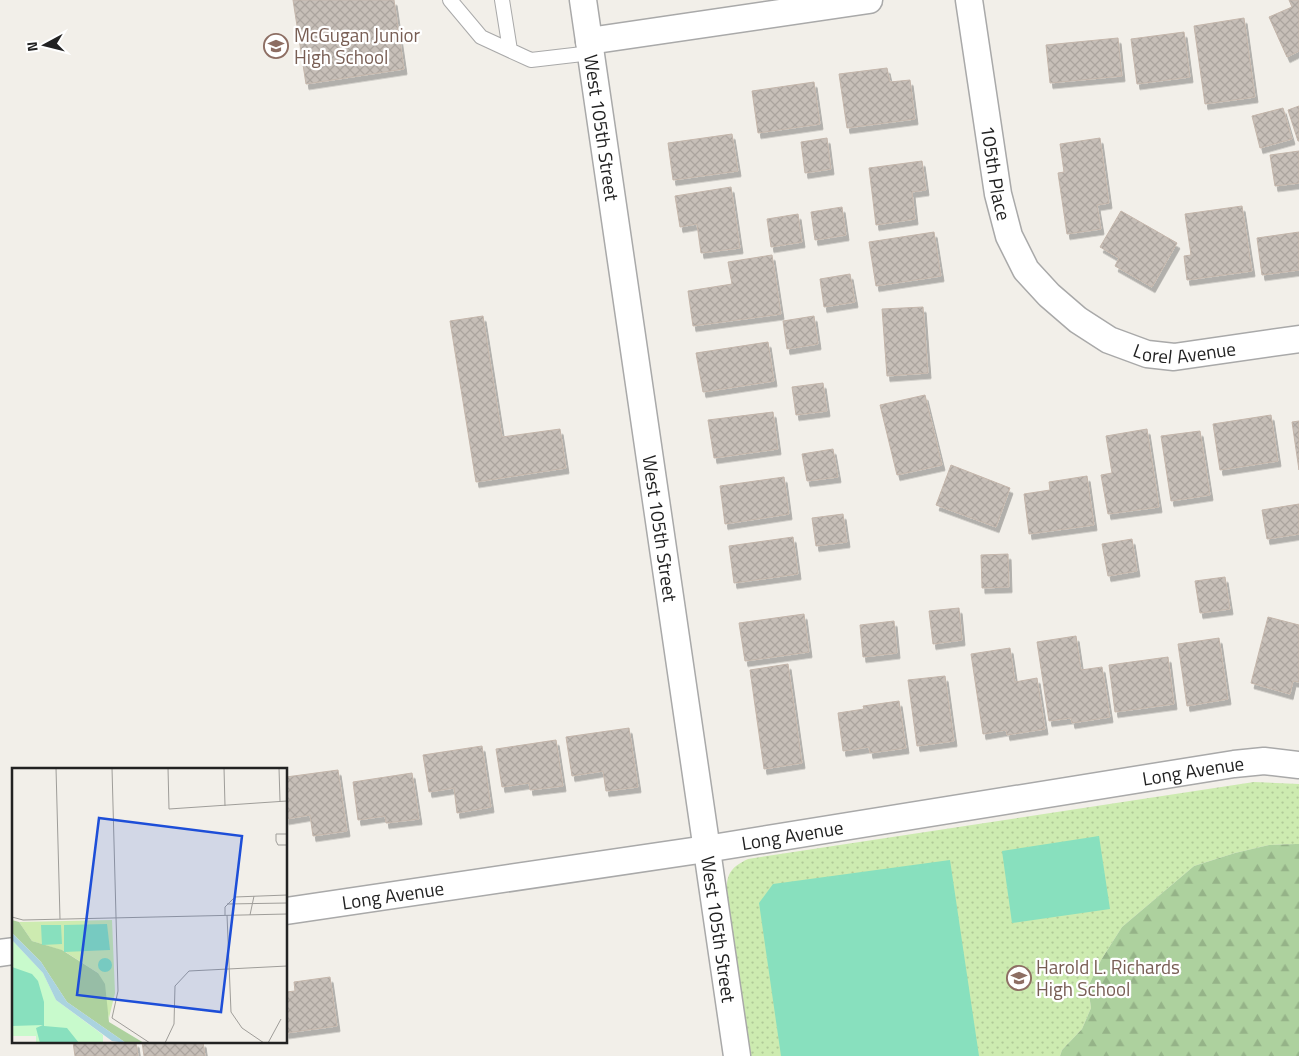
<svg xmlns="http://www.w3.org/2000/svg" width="1299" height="1056" viewBox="0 0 1299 1056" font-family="'Titillium Web',sans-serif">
  <defs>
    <pattern id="grass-dots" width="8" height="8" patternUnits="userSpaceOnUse" patternTransform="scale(1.25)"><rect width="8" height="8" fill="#cdebb0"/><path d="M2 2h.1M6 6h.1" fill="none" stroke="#b0c997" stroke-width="1.8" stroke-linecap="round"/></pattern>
    <pattern id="forest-firs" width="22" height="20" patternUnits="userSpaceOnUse" patternTransform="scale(1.25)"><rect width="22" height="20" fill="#add19e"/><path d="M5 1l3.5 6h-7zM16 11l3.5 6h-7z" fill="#95b388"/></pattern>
    <pattern id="building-cross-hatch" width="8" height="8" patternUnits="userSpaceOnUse" patternTransform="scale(1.25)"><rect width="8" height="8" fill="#c7bfb8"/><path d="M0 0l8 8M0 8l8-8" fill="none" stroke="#aba49e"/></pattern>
    <filter id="shadow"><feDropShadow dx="3" dy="5.5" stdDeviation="0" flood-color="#0004"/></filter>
  </defs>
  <rect width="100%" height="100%" fill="#f2efe9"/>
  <!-- grass -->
  <path fill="url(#grass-dots)" d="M1254,782L1299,784V844L1269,845L1235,853L1194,866L1122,927L1101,960L1088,987L1091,1008L1082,1029L1062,1050L1060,1056H751L727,900C726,877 727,869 748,859Z"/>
  <!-- forest -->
  <path fill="url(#forest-firs)" d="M1296,844H1299V1056H1060L1062,1050L1082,1029L1091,1008L1088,987L1101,960L1122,927L1194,866L1235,853L1269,845Z"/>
  <!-- pitch -->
  <path fill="#88e0be" d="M1099,836L1110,909L1012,923L1002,851Z
    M950,860L979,1056H781L759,903L773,884Z"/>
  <!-- building -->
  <path fill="url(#building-cross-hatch)" stroke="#c4b6ab" filter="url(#shadow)" d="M293,0H394L404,69L306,84Z
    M1289,0H1299V51L1287,57L1269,17L1292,7Z
    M1244,18L1255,97L1205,104L1194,26Z
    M1184,32L1190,77L1137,84L1131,39Z
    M1118,38L1122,76L1050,83L1046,45Z
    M887,68L890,82L910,80L915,119L847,128L839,74Z
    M814,82L820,124L758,133L752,91Z
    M1299,106V141H1298L1288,110Z
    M1283,108L1292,139L1260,148L1252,116Z
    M732,134L738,171L673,180L668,143Z
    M827,138L831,169L805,173L801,142Z
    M1100,138L1109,203L1097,205L1101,229L1067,234L1058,173L1064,172L1060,144Z
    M1299,151V183L1275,186L1270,155Z
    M922,161L926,190L912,192L915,219L876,225L869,168Z
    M731,187L740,248L701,253L697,224L680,227L675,196Z
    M1242,206L1252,271L1187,280L1184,256L1191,255L1185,214Z
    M842,207L846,235L815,240L811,212Z
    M1121,211L1177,243L1152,287L1115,266L1119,258L1100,247Z
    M798,214L802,242L771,247L767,219Z
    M934,232L941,276L876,286L869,242Z
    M1299,232V270L1262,275L1257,238Z
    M772,255L781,314L693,326L688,291L732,284L728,262Z
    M850,274L855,302L824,307L820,279Z
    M923,307L928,373L887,376L882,309Z
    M483,316L502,437L560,429L566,468L476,482L450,321Z
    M814,316L818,344L787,349L783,321Z
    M768,342L774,381L703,392L696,353Z
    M823,383L827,411L796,415L792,387Z
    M925,395L942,465L897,475L880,405Z
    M773,412L778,449L714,458L708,420Z
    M1271,415L1278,461L1220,470L1213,424Z
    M1299,421V470L1292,422Z
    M1147,429L1159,507L1108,514L1101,475L1112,473L1106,436Z
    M1200,431L1210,495L1171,501L1161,436Z
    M833,449L838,477L807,481L802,454Z
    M951,465L1010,488L996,527L936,505Z
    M1087,476L1094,525L1029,534L1024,494L1050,490L1049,482Z
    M784,477L789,514L725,524L720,486Z
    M1299,504V534L1267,539L1262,510Z
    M843,514L847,542L816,546L812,518Z
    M793,537L798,574L734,583L729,546Z
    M1132,539L1137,571L1108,576L1102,544Z
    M1008,554L1009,587L982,588L981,555Z
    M1225,577L1230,609L1200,613L1195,581Z
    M959,608L962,640L933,644L929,611Z
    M804,614L809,652L745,661L739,623Z
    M1268,617L1299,625V682L1293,681L1290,694L1251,683Z
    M894,621L897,653L863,657L860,625Z
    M1076,636L1081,670L1102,667L1110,717L1072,723L1071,718L1049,721L1037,642Z
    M1219,638L1228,699L1187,706L1178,644Z
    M1010,648L1015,682L1037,678L1045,729L1007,735L1006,730L983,734L971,654Z
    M1168,657L1174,704L1115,712L1109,665Z
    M788,664L802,763L764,769L750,670Z
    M945,676L954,741L917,746L908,680Z
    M899,701L906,748L870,753L869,747L843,751L838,713L864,709L863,706Z
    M629,728L638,787L606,791L603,771L572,776L566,737Z
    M556,740L563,786L530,790L529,783L502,787L496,749Z
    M482,746L491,807L457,813L454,788L429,792L423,755Z
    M338,770L347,831L313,836L310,815L286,819V777Z
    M412,773L419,819L386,823L385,816L358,820L353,782Z
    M330,977L337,1026L286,1033V992L295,991L294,982Z
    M73,1042H136L138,1056H75Z
    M142,1042H203L205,1056H144Z"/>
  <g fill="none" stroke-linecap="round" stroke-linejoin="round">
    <defs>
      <path id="lane" d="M450,0L481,37L531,60L591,53
        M502,0L510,50"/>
      <g id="street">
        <path id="s1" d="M583,0L737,1056"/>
        <path id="s2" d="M969,0L998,194L1009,236L1026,270L1049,295L1078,320L1109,340L1147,354L1174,357L1299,339"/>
        <path d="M589,41L869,0"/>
        <path id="s3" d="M286,911L706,849L1234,764L1264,761L1299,765"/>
        <path d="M0,953L14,951"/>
      </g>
    </defs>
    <!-- lane casing -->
    <use href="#lane" stroke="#a9a9a9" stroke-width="16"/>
    <!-- street casing -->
    <use href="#street" stroke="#a9a9a9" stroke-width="29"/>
    <!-- lane -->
    <use href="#lane" stroke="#fff" stroke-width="14"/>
    <!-- street -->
    <use href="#street" stroke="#fff" stroke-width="26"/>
  </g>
  <!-- icons -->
  <defs>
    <symbol id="school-ring" viewBox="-11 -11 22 22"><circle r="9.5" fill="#fff" stroke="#8d6e63" stroke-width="1.5"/><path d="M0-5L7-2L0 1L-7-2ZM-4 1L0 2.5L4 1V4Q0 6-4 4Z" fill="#8d6e63"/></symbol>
  </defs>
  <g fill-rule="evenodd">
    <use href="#school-ring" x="262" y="32" width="28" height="28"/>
    <use href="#school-ring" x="1005" y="964" width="28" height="28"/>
  </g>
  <g text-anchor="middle" stroke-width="4.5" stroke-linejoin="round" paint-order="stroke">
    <!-- education labels -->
    <g font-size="19" fill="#785e54" stroke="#fff" text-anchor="start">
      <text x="294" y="42">McGugan Junior<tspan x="294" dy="22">High School</tspan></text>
      <text x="1036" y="974">Harold L. Richards<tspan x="1036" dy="22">High School</tspan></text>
    </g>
    <!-- street labels -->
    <g font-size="19" fill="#222" stroke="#fff">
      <text dy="7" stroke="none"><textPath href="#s1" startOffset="129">West 105th Street</textPath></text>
      <text dy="7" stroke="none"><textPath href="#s2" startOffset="175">105th Place</textPath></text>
      <text dy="7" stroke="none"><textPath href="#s2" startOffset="465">Lorel Avenue</textPath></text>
      <text dy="7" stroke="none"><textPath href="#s1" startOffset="534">West 105th Street</textPath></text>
      <text dy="7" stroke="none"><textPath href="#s3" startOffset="918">Long Avenue</textPath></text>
      <text dy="7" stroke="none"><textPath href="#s3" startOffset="512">Long Avenue</textPath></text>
      <text dy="7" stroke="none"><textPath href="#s3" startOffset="108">Long Avenue</textPath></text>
      <text dy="7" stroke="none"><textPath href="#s1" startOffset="939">West 105th Street</textPath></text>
    </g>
  </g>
  <!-- overview -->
  <g transform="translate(12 768)">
    <rect width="275" height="275" fill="#f2efe9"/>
    <path d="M100,152L103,225L97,250L86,205L52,183L20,173L7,154Z" fill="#cdebb0"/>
    <path d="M0,152L7,154L20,173L50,182L86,205L93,216L97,254L132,275H114L55,234L29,194L0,165Z" fill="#add19e"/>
    <path d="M0,172L31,205L44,232L91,267V275H24V268H0Z" fill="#c8facc"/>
    <path d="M95,156L98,182L52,184V157ZM29,157H49L50,176L30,177ZM86 197a7 7 0 1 1 14 0a7 7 0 1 1-14 0ZM0,199L20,206L26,213L32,234V258L55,260L67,275H28L24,260L31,257L0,258Z" fill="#88e0be"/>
    <path d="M0,165L29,194L55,234L114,275L100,273L44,232L31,205L0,172Z" fill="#aad3df"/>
    <path fill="none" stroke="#9f9d99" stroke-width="1" d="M44,0L48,151M100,0L106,223L100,250L138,275M156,0L157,41L275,33M212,0L213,38M267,0L268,33M275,66H264V73L266,77H275M215,136L275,135M213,147V139L223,129L275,127M215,147L219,244L230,260L252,275M238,147L242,128M0,149L11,152L275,146M153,275L162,256L163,218L177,203L275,198M256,275L269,251"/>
    <path fill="#1d4ed8" fill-opacity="0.15" stroke="#1d4ed8" stroke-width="2.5" d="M87,50L230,68L209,244L65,227Z"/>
    <rect width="275" height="275" fill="none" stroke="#222" stroke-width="2.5"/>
  </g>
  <!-- north arrow -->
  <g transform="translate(45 45) rotate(263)" stroke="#ffffff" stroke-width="4" paint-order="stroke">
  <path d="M0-4L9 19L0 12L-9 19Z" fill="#222222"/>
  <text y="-8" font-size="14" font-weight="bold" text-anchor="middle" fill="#222222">N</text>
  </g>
</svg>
